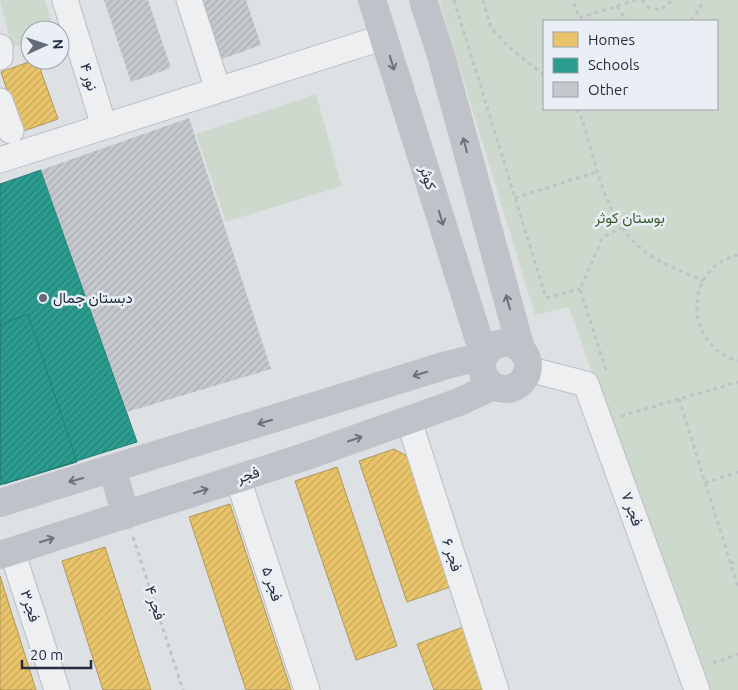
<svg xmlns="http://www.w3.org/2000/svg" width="738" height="690" viewBox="0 0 738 690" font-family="Ubuntu,Vazirmatn,sans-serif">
  <defs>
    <pattern id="homes-hatch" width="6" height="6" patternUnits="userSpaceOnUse" patternTransform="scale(1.25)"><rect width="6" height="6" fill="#e9c46a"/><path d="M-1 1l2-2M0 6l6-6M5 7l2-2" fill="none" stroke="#c8a95d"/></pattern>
    <pattern id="schools-hatch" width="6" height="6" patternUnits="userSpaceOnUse" patternTransform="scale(1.25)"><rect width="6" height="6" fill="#2a9d8f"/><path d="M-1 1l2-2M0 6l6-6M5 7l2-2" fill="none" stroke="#248076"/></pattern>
    <pattern id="building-hatch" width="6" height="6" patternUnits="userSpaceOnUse" patternTransform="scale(1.25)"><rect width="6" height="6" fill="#c5c9cd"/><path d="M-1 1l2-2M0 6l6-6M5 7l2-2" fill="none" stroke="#a9adb1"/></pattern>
  </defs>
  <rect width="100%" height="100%" fill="#dee1e4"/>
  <!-- green -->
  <path fill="#ced9cd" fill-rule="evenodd" d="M0,0H45L54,30H30V42L12,48Z
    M439,0H738V690H703L569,307L535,315ZM544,21H717V109H544Z
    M316,94L342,186L226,222L196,134Z"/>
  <!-- homes -->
  <path fill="url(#homes-hatch)" stroke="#ae975d" d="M34,60H37L58,119L21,132L1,72Z
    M394,449L409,457L453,586L407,602L359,461Z
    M337,467L397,646L356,660L295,481Z
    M230,504L291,690H246L189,517Z
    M105,547L151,690H103L62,561Z
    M0,576L36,690H0Z
    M466,626L488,690H434L417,644Z"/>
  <!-- schools -->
  <path fill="url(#schools-hatch)" stroke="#287b77" d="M41,170L137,442L0,485V184Z
    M28,314L77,462L4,484L0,474V325Z"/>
  <!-- building -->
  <path fill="url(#building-hatch)" d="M104,0H148L171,68L131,82Z
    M198,0H246L261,45L219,60Z
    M189,118L271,369L127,412L41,170Z"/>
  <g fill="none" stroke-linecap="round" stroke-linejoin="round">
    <defs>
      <path id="street" d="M65,0L104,126
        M189,0L218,90
        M0,47V57
        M0,101L11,131
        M0,160L384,37
        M528,369L586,384L697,690
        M409,421L496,690
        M238,479L307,690
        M12,551L57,690"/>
    </defs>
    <!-- street casing -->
    <use href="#street" stroke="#bbbec2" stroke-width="27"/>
    <!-- path -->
    <path stroke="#c0c2c7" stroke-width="3" stroke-dasharray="4 4" stroke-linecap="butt" d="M454,0L546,298L580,289
      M483,0L491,28L511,49L544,75
      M642,0L648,7L660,10L673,0
      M574,3L579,18L636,0
      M617,6L627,21
      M691,21L700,8L702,0
      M576,109L581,116C597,164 604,223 648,254C664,265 685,272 703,281
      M515,198L599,171
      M738,255C682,268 684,346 738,361
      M606,370L580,289L603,237L621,228
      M679,399L738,587
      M621,416L738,382
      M705,483L738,472
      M133,537L183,690
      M731,563L738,561
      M713,663L738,654"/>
    <!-- street -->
    <use href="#street" stroke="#edeff1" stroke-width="25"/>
    <!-- secondary -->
    <path stroke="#bfc2c8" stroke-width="28" d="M423,0L442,59L521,349
      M482 366a23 23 0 1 1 46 0a23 23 0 1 1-46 0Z
      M112,469L126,515
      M0,503L447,365L484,356L372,0
      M0,555L304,457L459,402L493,386"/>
  </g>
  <!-- one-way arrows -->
  <defs><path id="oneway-shaft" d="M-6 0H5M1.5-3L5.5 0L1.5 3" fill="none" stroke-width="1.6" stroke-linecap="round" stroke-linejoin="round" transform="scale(1.25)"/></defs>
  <g stroke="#6a707d">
    <use href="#oneway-shaft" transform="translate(392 63) rotate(73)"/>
    <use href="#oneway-shaft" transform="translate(465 145) rotate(-105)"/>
    <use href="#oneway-shaft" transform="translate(441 218) rotate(73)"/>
    <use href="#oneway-shaft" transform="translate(508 302) rotate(-105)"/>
    <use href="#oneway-shaft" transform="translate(420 374) rotate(163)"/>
    <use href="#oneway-shaft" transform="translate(265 422) rotate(163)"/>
    <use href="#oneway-shaft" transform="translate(355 439) rotate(-19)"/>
    <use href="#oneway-shaft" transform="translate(76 480) rotate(164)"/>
    <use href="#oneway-shaft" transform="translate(201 491) rotate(-18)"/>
    <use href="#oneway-shaft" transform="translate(47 540) rotate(-17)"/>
  </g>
  <!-- markers -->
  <circle fill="#656c79" stroke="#eaeff5" stroke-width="2" cx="43" cy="298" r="5"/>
  <g text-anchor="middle" stroke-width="5" stroke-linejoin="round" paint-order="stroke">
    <!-- street labels -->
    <g font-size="15" fill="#242d3f" stroke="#eaeff5">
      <text transform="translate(89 77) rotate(73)" y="5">نور ۴</text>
      <text transform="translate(428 178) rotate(73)" y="5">کوثر</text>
      <text transform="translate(248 475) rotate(-18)" y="5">فجر</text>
      <text transform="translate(632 509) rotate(70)" y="5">فجر ۷</text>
      <text transform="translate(452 555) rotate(72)" y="5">فجر ۶</text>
      <text transform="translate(272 584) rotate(72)" y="5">فجر ۵</text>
      <text transform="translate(155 603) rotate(72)" y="5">فجر ۴</text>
      <text transform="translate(30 606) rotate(72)" y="5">فجر۳</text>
    </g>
    <!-- park labels -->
    <g font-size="15" fill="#375c30" stroke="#eaeff5">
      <text x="630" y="223">بوستان کوثر</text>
    </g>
    <!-- poi labels -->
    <g font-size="15" fill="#242d3f" stroke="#eaeff5" text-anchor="start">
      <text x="53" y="303">دبستان جمال</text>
    </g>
  </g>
  <!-- legend -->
  <rect x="543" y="20" width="175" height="90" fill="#eaeff5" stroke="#9ba1ac"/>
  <rect x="553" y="32" width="25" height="15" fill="#e9c46a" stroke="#9ba1ac"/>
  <text x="588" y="45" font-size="15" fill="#242d3f">Homes</text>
  <rect x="553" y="58" width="25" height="15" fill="#2a9d8f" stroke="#9ba1ac"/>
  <text x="588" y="70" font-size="15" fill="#242d3f">Schools</text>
  <rect x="553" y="82" width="25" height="15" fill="#c5c9cd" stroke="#9ba1ac"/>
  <text x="588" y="95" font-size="15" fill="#242d3f">Other</text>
  <!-- north arrow -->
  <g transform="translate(45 45) rotate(87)"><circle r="24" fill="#eaeff5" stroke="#9ba1ac"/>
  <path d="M0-4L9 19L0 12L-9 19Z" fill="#656c79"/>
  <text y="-8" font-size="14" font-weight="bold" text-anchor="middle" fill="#242d3f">N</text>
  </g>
  <!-- scale -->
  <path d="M22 660v8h69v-8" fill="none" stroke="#242d3f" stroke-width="2.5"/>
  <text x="30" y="660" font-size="15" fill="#242d3f" stroke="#eaeff5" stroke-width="4" paint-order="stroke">20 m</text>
</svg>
